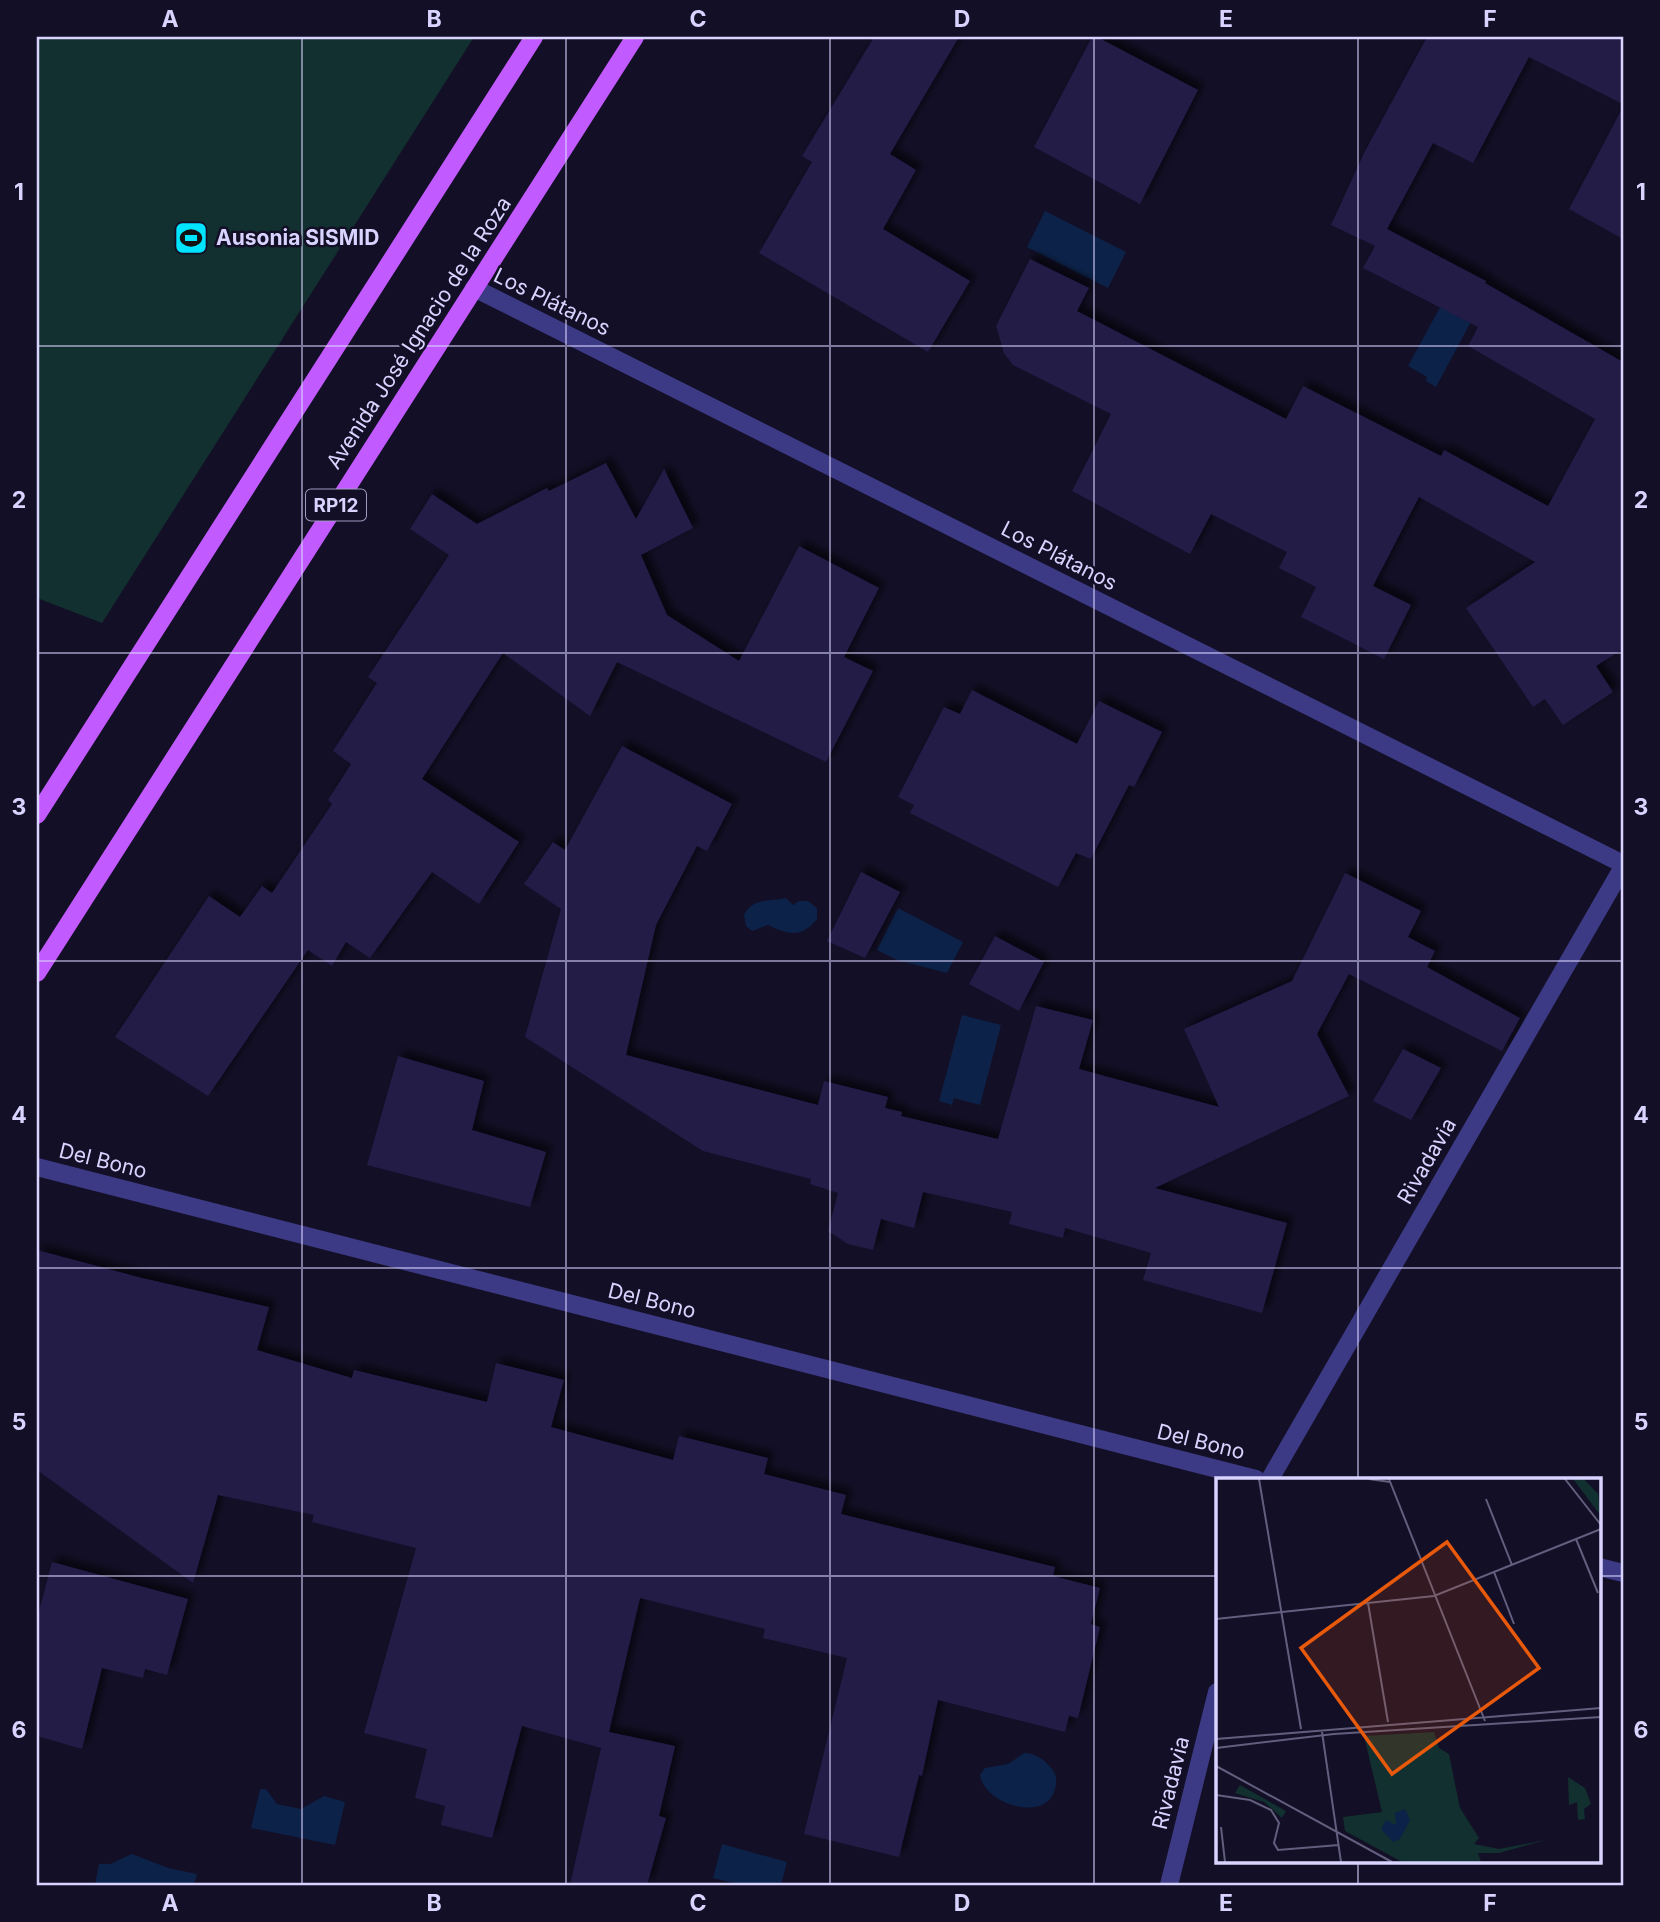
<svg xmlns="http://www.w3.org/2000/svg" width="1660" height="1922" viewBox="0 0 1660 1922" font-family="Inter,sans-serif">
  <defs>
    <filter id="shadow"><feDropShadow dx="6" dy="-6" stdDeviation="3.5" flood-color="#0009"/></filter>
  </defs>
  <rect width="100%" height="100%" fill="#130f26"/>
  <!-- green -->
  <path fill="#12302f" d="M37,37H474L102,623L37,598Z"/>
  <!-- water -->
  <path fill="#0c2248" d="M1045,211L1126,252L1108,288L1027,247Z
    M1443,302L1473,318L1436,387L1426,381L1427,377L1408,366Z
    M786,898L793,905L799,901H808L817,908V919C802,939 786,934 768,925L752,931L746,926L744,915C753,897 769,902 786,898Z
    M898,908L963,942L947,973L897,960L877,950Z
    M962,1015L1001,1025L980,1105L954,1098L952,1105L939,1101Z
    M1024,1753C1036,1753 1045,1760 1052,1769C1057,1775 1057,1782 1055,1789C1046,1824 984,1804 980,1775L985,1768L1008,1764Z
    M260,1789H266L277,1804L301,1809L324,1796L345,1802L335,1845L251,1828Z
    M722,1844L787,1862L781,1885H741L713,1878Z
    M132,1854L168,1868L197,1874L194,1885H95L99,1864H110Z"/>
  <!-- building -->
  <path fill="#241b47" filter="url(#shadow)" d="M874,37H959L890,154L916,170L883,229L970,281L928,352L759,253L812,162L802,156Z
    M1092,37H1097L1198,90L1140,204L1034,147Z
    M1427,37H1623V104L1529,57L1473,163L1433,143L1387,229L1486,281L1485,283L1623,362V649L1596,666L1613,692L1563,725L1545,699L1533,707L1466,608L1535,562L1419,497L1373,586L1411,605L1384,659L1301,617L1316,587L1279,568L1287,552L1211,514L1190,554L1072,491L1111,414L1013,365L1004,353L996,326L1030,259L1089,288L1077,311L1286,419L1303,386L1441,456L1444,450L1548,506L1595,419L1468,346L1478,327L1363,268L1375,246L1331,225L1364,153Z
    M1623,107V239L1569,209Z
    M606,463L636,519L664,469L693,528L641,555L667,615L739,661L799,546L879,588L844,657L873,671L826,762L617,662L590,716L503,653L422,779L519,842L479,904L432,872L370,958L346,942L332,966L308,950L208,1096L115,1037L209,896L240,917L262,886L272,893L332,804L328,800L351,764L333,751L377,683L368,677L449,555L410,529L432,494L477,524L547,488L549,491Z
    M972,690L1077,744L1099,701L1162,732L1134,787L1129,785L1091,859L1076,853L1058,887L910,813L914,805L898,797L944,707L960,714Z
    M622,746L732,804L707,851L697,846L656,925L626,1055L818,1105L824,1081L888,1097L885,1108L902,1112L901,1116L998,1139L1036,1006L1093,1020L1079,1069L1219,1107L1184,1029L1292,981L1345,873L1421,911L1408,937L1435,951L1427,967L1520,1018L1502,1051L1349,974L1317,1034L1349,1096L1155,1188L1287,1223L1262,1313L1143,1280L1151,1253L1065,1228L1063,1238L1009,1224L1012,1212L923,1192L914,1228L881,1219L873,1250L848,1244L828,1231L838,1193L810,1184L811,1179L703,1151L525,1037L561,909L524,884L553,842L565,850Z
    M861,872L900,892L865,958L827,941Z
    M995,936L1044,962L1019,1011L969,984Z
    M1403,1049L1441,1068L1411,1120L1373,1101Z
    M398,1056L484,1081L472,1130L546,1152L530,1207L367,1165Z
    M37,1250L142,1278L269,1307L257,1350L352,1378L354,1370L487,1402L496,1363L564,1380L551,1427L673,1460L679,1436L768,1458L764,1474L846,1495L841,1514L1055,1567L1053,1576L1100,1588L1091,1624L1100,1627L1078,1718L1069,1716L1065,1732L938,1700L922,1776L919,1775L899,1857L804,1834L847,1658L763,1638L765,1629L640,1598L609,1732L675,1746L659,1816L666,1818L647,1885H570L601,1748L522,1726L492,1838L441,1825L445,1806L415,1798L427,1749L364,1733L416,1548L312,1522L314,1515L218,1495L193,1583L37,1470Z
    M52,1562L188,1599L167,1675L145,1669L143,1678L102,1668L82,1749L37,1736V1619Z"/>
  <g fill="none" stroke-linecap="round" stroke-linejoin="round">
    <!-- minor -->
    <path stroke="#3d3a85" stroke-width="18" d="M474,288L1623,864
      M37,1167L1256,1479
      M1270,1479L1623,867
      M1599,1567L1623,1573
      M1169,1885L1217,1692"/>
    <!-- major -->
    <path stroke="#c25bff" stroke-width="18" d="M37,815L534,37
      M37,973L635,37"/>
  </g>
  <!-- grid -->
  <path fill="none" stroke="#d9d4ff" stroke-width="2" stroke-opacity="0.55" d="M302,37V1885M566,37V1885M830,37V1885M1094,37V1885M1358,37V1479M37,346H1623M37,653H1623M37,961H1623M37,1268H1623M37,1576H1217M1599,1576H1623M1358,1861V1885"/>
  <!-- icons -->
  <defs>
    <symbol id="stadium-square" viewBox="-11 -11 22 22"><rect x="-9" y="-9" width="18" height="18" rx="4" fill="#00e5ff" stroke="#130f26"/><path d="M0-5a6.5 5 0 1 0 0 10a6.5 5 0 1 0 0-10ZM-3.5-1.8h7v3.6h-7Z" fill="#111"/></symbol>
  </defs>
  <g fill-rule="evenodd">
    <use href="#stadium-square" x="172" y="219" width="38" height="38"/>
  </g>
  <g text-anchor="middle" stroke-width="5" stroke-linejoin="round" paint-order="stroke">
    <!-- shield labels -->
    <rect fill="#130f26" stroke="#9e99be" stroke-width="2" x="306" y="489.5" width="60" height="31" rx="5"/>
    <g font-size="19" font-weight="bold" fill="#d9d4ff">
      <text x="336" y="512">RP12</text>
    </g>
    <!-- poi labels -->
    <g font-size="21" font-weight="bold" fill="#d9d4ff" stroke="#130f26" text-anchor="start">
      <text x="216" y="245">Ausonia SISMID</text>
    </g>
    <!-- street labels -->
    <g font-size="21" fill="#d9d4ff" stroke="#130f26">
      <text transform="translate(552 302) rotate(26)" y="7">Los Plátanos</text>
      <text transform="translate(419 333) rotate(-57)" y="7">Avenida José Ignacio de la Roza</text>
      <text transform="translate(1059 556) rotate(27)" y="7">Los Plátanos</text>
      <text transform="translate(103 1161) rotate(14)" y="7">Del Bono</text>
      <text transform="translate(1427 1161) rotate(-60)" y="7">Rivadavia</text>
      <text transform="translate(652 1301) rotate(14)" y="7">Del Bono</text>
      <text transform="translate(1201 1442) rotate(14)" y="7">Del Bono</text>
      <text transform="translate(1171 1783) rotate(-76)" y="7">Rivadavia</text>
    </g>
  </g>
  <!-- overview -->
  <g transform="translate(1216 1478)">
    <rect width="385" height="385" fill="#130f26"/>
    <path d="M357,1H368L382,16L385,38ZM218,254L223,270L233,276L244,330L263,360L258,366L283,371L330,362L283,375H262L265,384H186L129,353L127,339L166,334L148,258ZM352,299L369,310L375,326L368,331L369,341L362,342L361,324L353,327ZM24,307L70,333L66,340L48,324L19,315Z" fill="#12302f"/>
    <path d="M189,331L194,342L184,361L177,364L165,351L170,342L180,347L179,335Z" fill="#0c2248"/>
    <path fill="none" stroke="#625e7d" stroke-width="2" d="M43,1L85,251M153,1L174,4M173,1L269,243M349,1L385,47M270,21L296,87M360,61L382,115M278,94L298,146M152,125L172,244M0,141L218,118L385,51M106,254L125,384M0,261L385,230M0,270L118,256L385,239M0,288L176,384M0,317L34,322L55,332L63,345L58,365L62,372L123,367M5,349L9,384"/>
    <path fill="#e8590c" fill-opacity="0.15" stroke="#e8590c" stroke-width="3.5" d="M231,64L323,190L176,296L85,170Z"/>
    <rect width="385" height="385" fill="none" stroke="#d9d4ff" stroke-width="3.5"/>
  </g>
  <!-- border -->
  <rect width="1660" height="1922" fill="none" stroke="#130f26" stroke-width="77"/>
  <rect x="38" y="38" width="1584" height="1846" fill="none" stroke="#d9d4ff" stroke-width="2.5"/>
  <g font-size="23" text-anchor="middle" font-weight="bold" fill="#d9d4ff">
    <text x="170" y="27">A</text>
    <text x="434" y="27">B</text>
    <text x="698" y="27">C</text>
    <text x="962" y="27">D</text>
    <text x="1226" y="27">E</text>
    <text x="1490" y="27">F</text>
    <text x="19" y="200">1</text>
    <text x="1641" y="200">1</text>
    <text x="19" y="508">2</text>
    <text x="1641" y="508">2</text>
    <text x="19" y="815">3</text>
    <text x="1641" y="815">3</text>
    <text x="19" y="1123">4</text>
    <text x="1641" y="1123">4</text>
    <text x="19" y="1430">5</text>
    <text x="1641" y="1430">5</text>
    <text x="19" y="1738">6</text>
    <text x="1641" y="1738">6</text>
    <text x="170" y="1911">A</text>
    <text x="434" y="1911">B</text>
    <text x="698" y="1911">C</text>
    <text x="962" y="1911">D</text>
    <text x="1226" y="1911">E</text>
    <text x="1490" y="1911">F</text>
  </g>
</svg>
